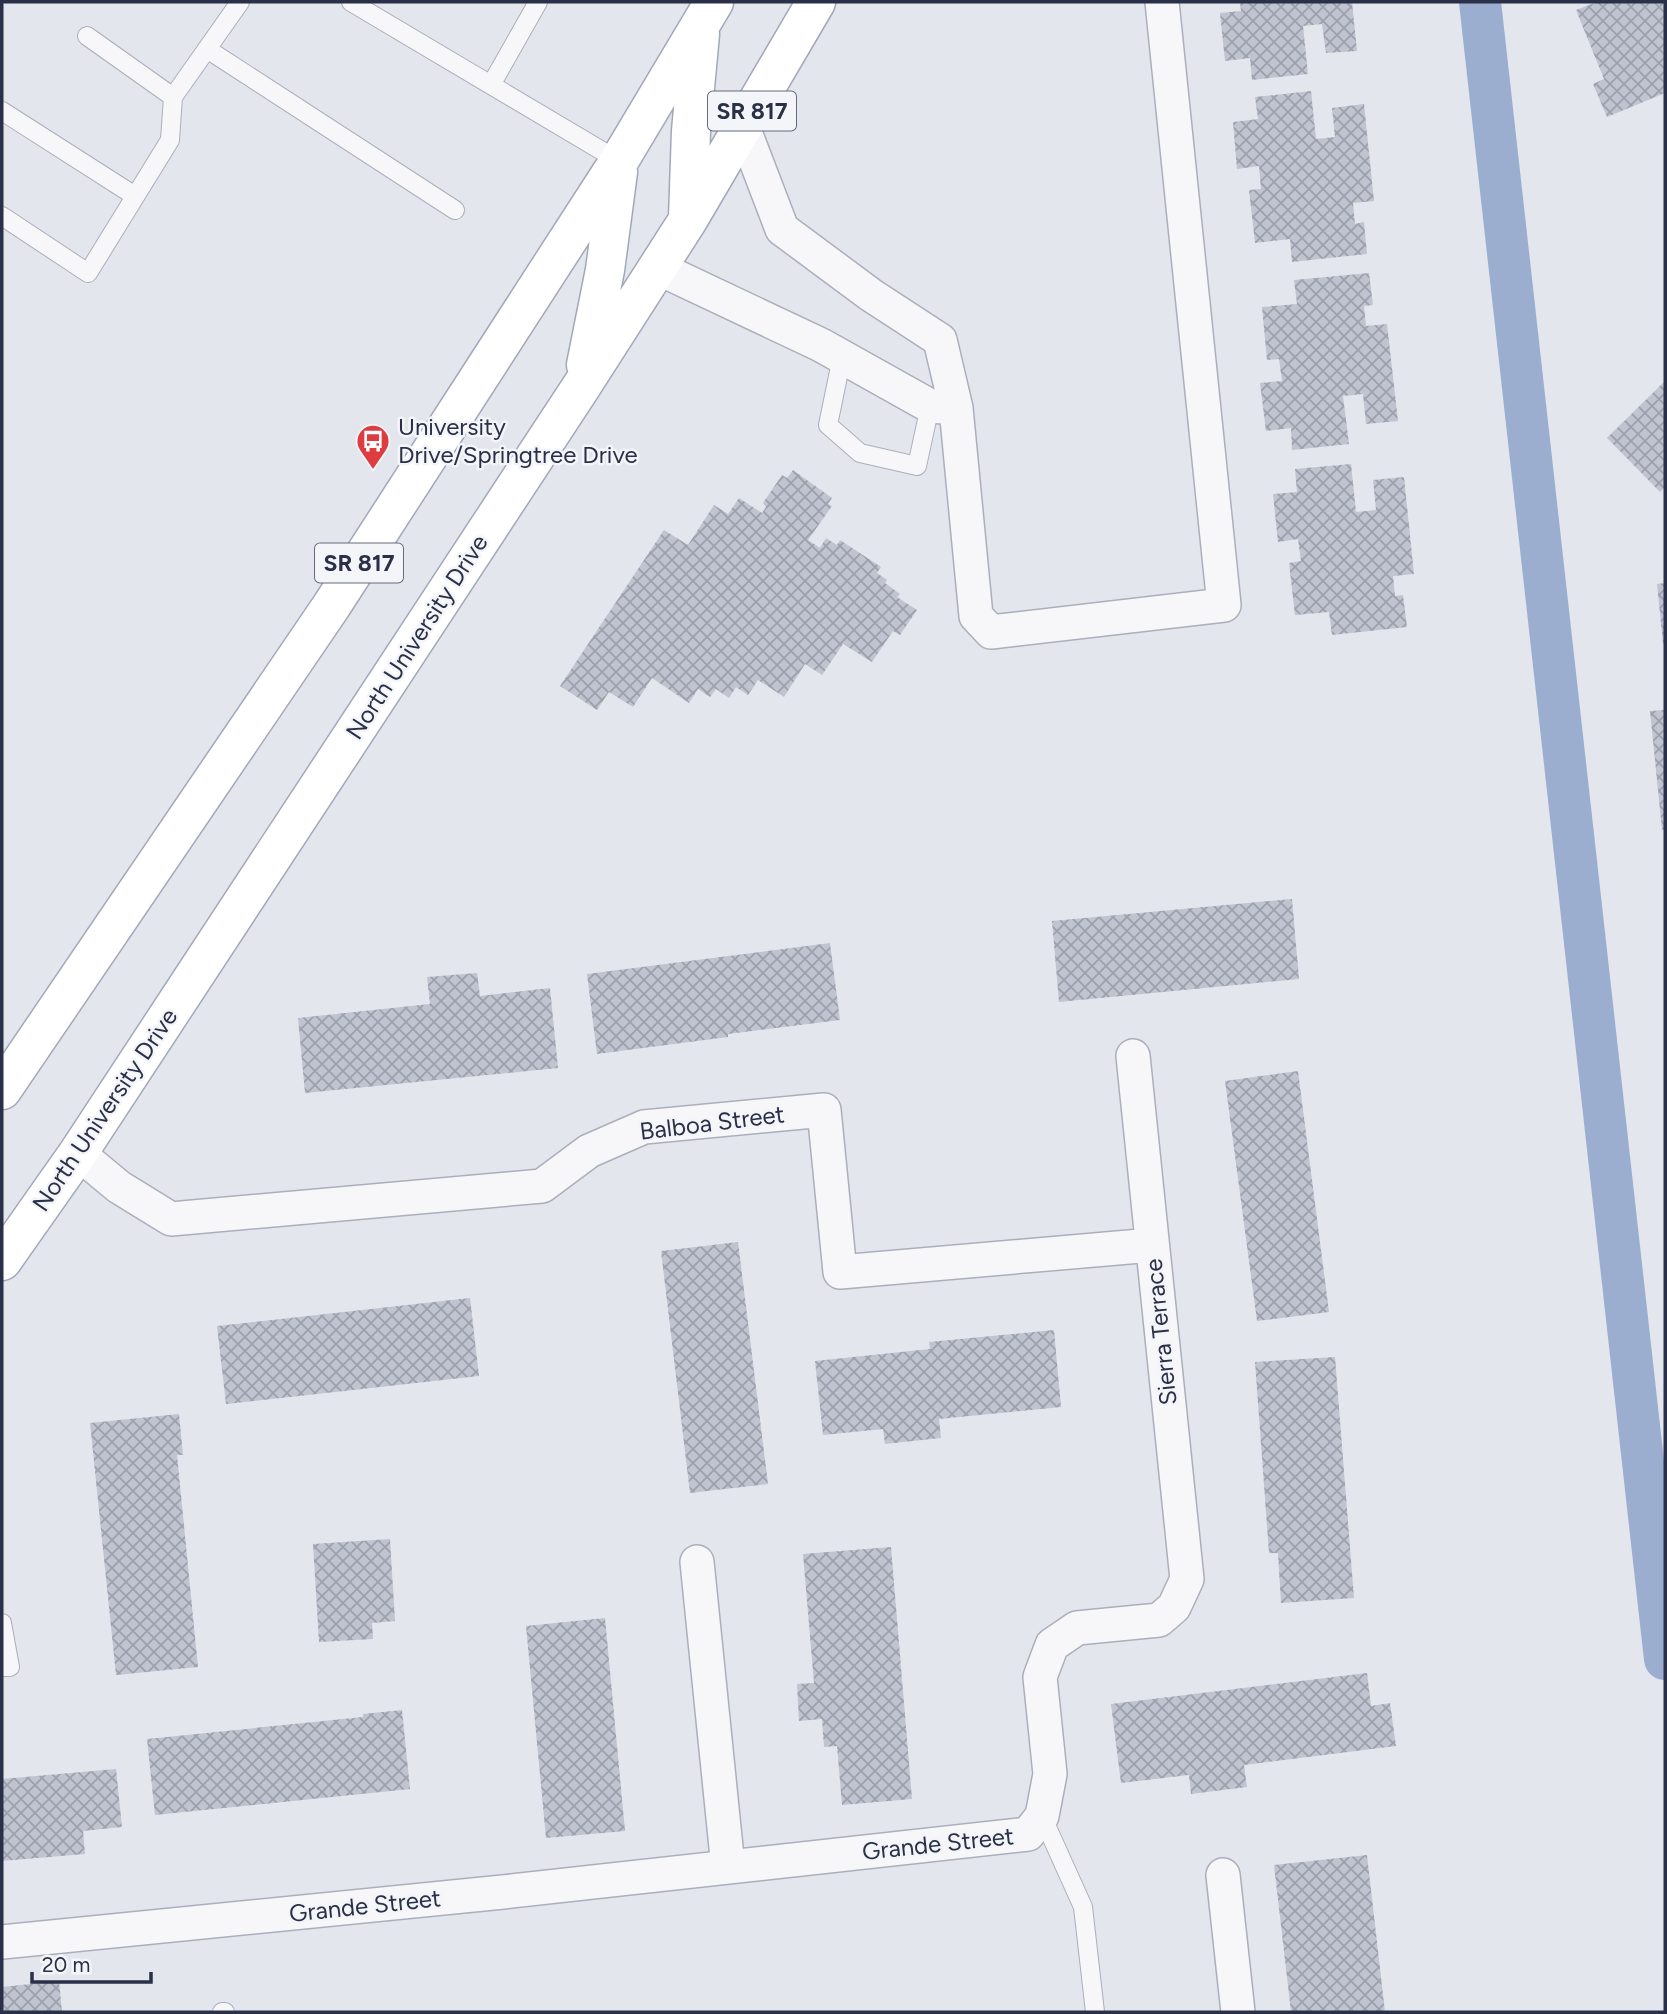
<svg xmlns="http://www.w3.org/2000/svg" width="1667" height="2014" viewBox="0 0 1667 2014" font-family="Figtree,sans-serif">
  <defs>
    <pattern id="building-cross-hatch" width="8" height="8" patternUnits="userSpaceOnUse" patternTransform="scale(1.75)"><rect width="8" height="8" fill="#c0c4d0"/><path d="M0 0l8 8M0 8l8-8" fill="none" stroke="#9ca0ab"/></pattern>
  </defs>
  <rect width="100%" height="100%" fill="#e3e6ed"/>
  <g fill="none" stroke-linecap="round" stroke-linejoin="round">
    <!-- canal -->
    <path stroke="#9baed0" stroke-width="42" d="M1480,2L1665,1659"/>
  </g>
  <!-- building -->
  <path fill="url(#building-cross-hatch)" d="M1240,2H1352L1357,51L1326,53L1322,24L1303,26L1308,74L1252,80L1250,58L1225,61L1220,13L1241,11Z
    M1597,2H1665V93L1607,117L1593,84L1604,79L1576,10Z
    M1311,91L1316,139L1335,137L1332,108L1364,104L1374,201L1353,203L1355,224L1364,222L1367,254L1292,262L1290,239L1255,243L1249,190L1261,189L1259,166L1237,169L1233,122L1258,119L1255,97Z
    M1369,273L1373,305L1364,306L1366,326L1387,324L1398,421L1366,424L1363,394L1343,396L1349,444L1292,450L1291,428L1266,431L1260,383L1282,381L1279,359L1267,360L1262,307L1297,304L1294,280Z
    M1665,381V487L1660,492L1607,438Z
    M1351,464L1356,512L1376,510L1373,480L1404,477L1414,574L1393,576L1395,596L1403,595L1407,627L1332,635L1329,612L1295,615L1289,563L1301,561L1298,539L1278,542L1273,494L1297,492L1295,469Z
    M793,470L832,498L828,504L832,506L808,540L820,548L826,538L837,545L840,540L881,567L877,573L887,580L885,583L900,594L897,597L917,610L900,635L893,631L872,662L843,644L822,675L805,664L784,697L758,680L748,695L736,687L729,698L716,689L710,697L698,689L689,703L652,678L633,707L609,692L597,710L560,686L664,530L688,545L714,505L728,514L739,498L762,513L766,507L763,503L782,475L787,478Z
    M1665,583V644H1663L1657,584Z
    M1665,710V829L1662,830L1650,711Z
    M1292,899L1299,979L1059,1002L1052,921Z
    M830,943L840,1020L728,1034V1037L597,1054L587,974Z
    M477,973L480,996L550,988L558,1068L305,1093L298,1018L430,1004L427,977Z
    M1298,1071L1329,1312L1257,1321L1225,1081Z
    M738,1242L768,1484L690,1493L661,1251Z
    M470,1298L479,1376L226,1404L217,1326Z
    M1054,1330L1061,1407L939,1419L941,1438L885,1444L883,1429L823,1435L815,1361L930,1349L929,1342Z
    M1335,1357L1354,1598L1281,1603L1278,1553H1269L1255,1362Z
    M179,1414L183,1455H177L198,1667L116,1675L90,1423Z
    M390,1539L395,1621L372,1623L373,1639L319,1642L313,1544Z
    M891,1547L912,1799L842,1805L837,1746L824,1747L822,1719L799,1721L797,1684L814,1683L803,1554Z
    M605,1618L625,1831L546,1838L526,1626Z
    M1367,1673L1371,1706L1390,1703L1396,1746L1244,1765L1247,1787L1191,1794L1189,1775L1121,1783L1111,1704Z
    M402,1710L410,1789L155,1815L147,1739L363,1717V1714Z
    M116,1769L122,1827L83,1831L85,1854L2,1861V1779Z
    M1367,1855L1385,2012H1291L1274,1865Z
    M59,1981L62,2012H2V1987Z"/>
  <g fill="none" stroke-linecap="round" stroke-linejoin="round">
    <defs>
      <path id="service" d="M351,2L619,161
        M87,36L173,97
        M207,49L455,210
        M491,85L538,2
        M2,111L135,196
        M2,216L88,273L170,140L173,97L240,2
        M842,357L828,425L860,453L917,466L930,406
        M2,1623L10,1667H2
        M1042,1816L1083,1907L1095,2012
        M222,2012H225"/>
      <path id="minor" d="M743,127L782,229L871,295L940,340L956,408L976,616L991,632L1224,605L1162,2
        M658,268L821,345L930,406L956,408
        M78,1153L119,1187L171,1219L542,1186L589,1151L644,1127L824,1110L840,1272L1152,1245
        M697,1562L728,1867
        M1223,1875L1238,2012
        M2,1942L503,1892L1028,1834L1042,1816L1050,1774L1040,1677L1052,1645L1077,1628L1159,1620L1174,1607L1187,1579L1133,1056"/>
      <path id="primary" d="M688,218L691,131L700,34
        M586,365L605,270L618,172
        M2,1090L332,605L619,161L714,2
        M2,1261L78,1153L581,387L688,220L816,2"/>
    </defs>
    <!-- service casing -->
    <use href="#service" stroke="#abafbb" stroke-width="20"/>
    <!-- minor casing -->
    <use href="#minor" stroke="#abafbb" stroke-width="36"/>
    <!-- primary casing -->
    <use href="#primary" stroke="#a1a8ba" stroke-width="41"/>
    <!-- service -->
    <use href="#service" stroke="#f7f7fa" stroke-width="18"/>
    <!-- minor -->
    <use href="#minor" stroke="#f7f7fa" stroke-width="33"/>
    <!-- primary -->
    <use href="#primary" stroke="#fff" stroke-width="38"/>
  </g>
  <!-- icons -->
  <defs>
    <symbol id="bus-pin" viewBox="-11 -11 22 30"><path d="M0 17L-7.5 6A9.5 9.5 0 1 1 7.5 6Z" fill="#dd3d40" stroke="#f4f5f9"/><path d="M-5-6H5V4H4V6H2V4H-2V6H-4V4H-5ZM-3.5-4V0h7V-4ZM-3.5 1.2v1.5H-2V1.2ZM2 1.2v1.5H3.5V1.2Z" fill="#fff"/></symbol>
  </defs>
  <g fill-rule="evenodd">
    <use href="#bus-pin" x="354" y="422" width="38" height="52"/>
  </g>
  <g text-anchor="middle" stroke-width="5" stroke-linejoin="round" paint-order="stroke">
    <!-- shield labels -->
    <g fill="#f4f5f9" stroke="#666b7c" stroke-width="2">
      <rect x="708" y="91.5" width="88" height="39" rx="5"/>
      <rect x="315" y="543.5" width="88" height="39" rx="5"/>
    </g>
    <g font-size="23" font-weight="bold" fill="#293047">
      <text x="752" y="119">SR 817</text>
      <text x="359" y="571">SR 817</text>
    </g>
    <!-- poi labels -->
    <g font-size="24" fill="#293047" stroke="#f4f5f9" text-anchor="start">
      <text x="398" y="435">University<tspan x="398" dy="28">Drive/Springtree Drive</tspan></text>
    </g>
    <!-- street labels -->
    <g font-size="24" fill="#293047" stroke="#f4f5f9">
      <text transform="translate(417 637) rotate(-57)" y="8">North University Drive</text>
      <text transform="translate(105 1110) rotate(-56)" y="8">North University Drive</text>
      <text transform="translate(712 1123) rotate(-7)" y="8">Balboa Street</text>
      <text transform="translate(1161 1332) rotate(-96)" y="8">Sierra Terrace</text>
      <text transform="translate(938 1844) rotate(-6)" y="8">Grande Street</text>
      <text transform="translate(365 1906) rotate(-6)" y="8">Grande Street</text>
    </g>
  </g>
  <!-- border -->
  <rect width="1667" height="2014" fill="none" stroke="#293047" stroke-width="7"/>
  <!-- scale -->
  <path d="M32 1972v10h119v-10" fill="none" stroke="#293047" stroke-width="3.5"/>
  <text x="42" y="1972" font-size="21" fill="#293047" stroke="#f4f5f9" stroke-width="5" paint-order="stroke">20 m</text>
</svg>
